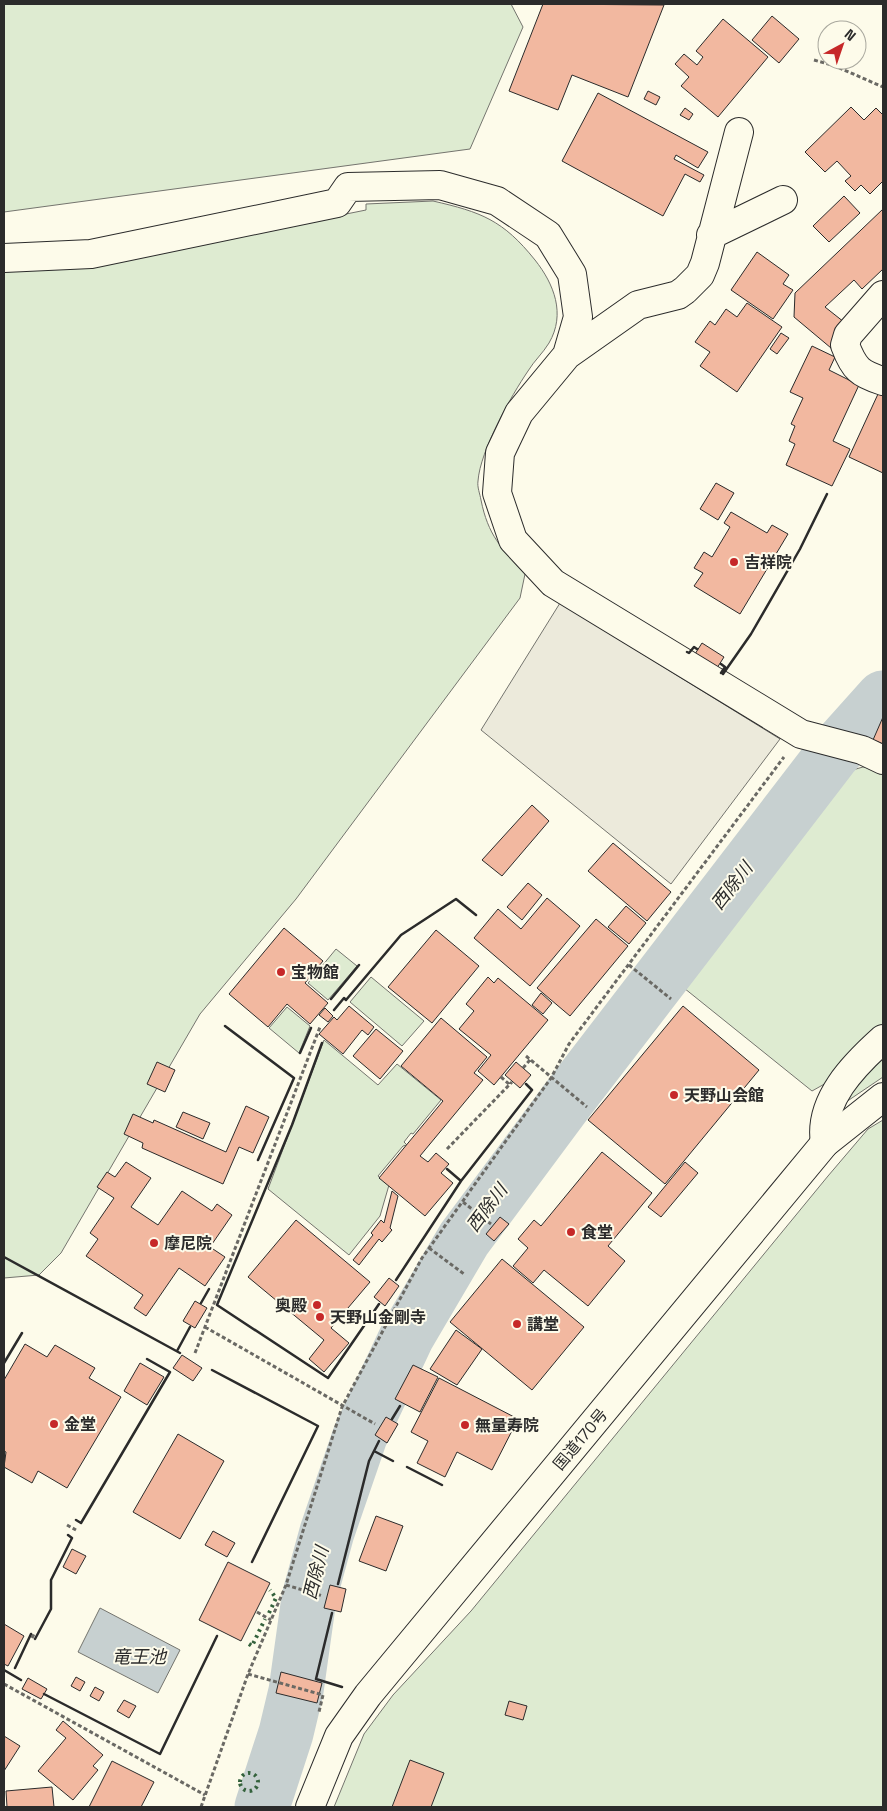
<svg xmlns="http://www.w3.org/2000/svg" width="887" height="1811" viewBox="0 0 887 1811" font-family="'Space Grotesk','Noto Sans JP',sans-serif">
  <rect width="100%" height="100%" fill="#fdfbea"/>
  <!-- green -->
  <path fill="#deebd1" stroke="#74746e" d="M4,4H511L523,27L470,149L4,212Z
    M433,201C481,212 503,220 535,260C554,284 566,314 549,343C543,353 534,361 528,371C511,396 480,451 478,481C477,487 480,494 481,500C488,535 501,548 525,574L520,598L296,899L200,1014L61,1253L39,1275L4,1278V272L98,264L366,210V204Z
    M863,767H871L883,772V1024L828,1082L812,1091L679,984L689,966L824,778Z
    M336,949L357,966L328,1000L308,983Z
    M371,977L424,1021L402,1046L350,1002Z
    M287,1007L310,1026L299,1053L269,1028Z
    M324,1040L378,1085L397,1064L441,1100L413,1134L411,1133L404,1142L407,1145L403,1146L378,1176L389,1185L380,1216L349,1255L268,1189Z
    M883,1047V1077L846,1102L848,1090Z
    M883,1120V1807H334L364,1734L393,1695L471,1611L828,1176L868,1129Z"/>
  <!-- parking -->
  <path fill="#eceadb" stroke="#74746e" d="M560,603L780,739L671,884L481,730Z"/>
  <!-- water -->
  <path fill="#c7d0d0" stroke="#74746e" d="M100,1608L180,1650L158,1693L78,1652Z"/>
  <g fill="none" stroke-linecap="round" stroke-linejoin="round">
    <!-- river -->
    <path stroke="#c7d0d0" stroke-width="55" d="M262,1807L286,1733L296,1691L309,1598L327,1532L360,1436L407,1336L464,1239L565,1103L832,755L883,698"/>
  </g>
  <!-- building -->
  <path fill="#f2b8a0" stroke="#2b2b2b" d="M543,4L664,5L628,97L572,75L558,110L509,91Z
    M772,16L799,39L779,63L752,40Z
    M723,19L768,57L718,117L681,86L689,77L675,64L684,54L697,65L703,57L696,51Z
    M648,91L660,97L656,105L644,99Z
    M598,93L708,152L698,168L676,155L674,159L704,175L700,182L685,174L663,216L562,161Z
    M851,107L864,120L876,108L883,115V181L870,194L861,185L855,191L845,181L851,176L837,161L825,172L805,152Z
    M685,108L693,114L689,120L680,115Z
    M844,196L860,213L829,242L813,226Z
    M883,209V269L862,289L854,280L825,307L849,326L831,348L794,317L795,293Z
    M757,252L789,275L783,284L793,290L773,319L731,290Z
    M747,303L782,327L737,392L700,366L710,352L695,342L710,321L715,325L726,309L737,317Z
    M781,333L789,338L777,354L770,349Z
    M812,346L835,357L829,370L859,385L833,441L850,449L832,486L786,465L795,444L789,441L795,426L791,424L803,398L790,392Z
    M878,394L883,396V473L849,457Z
    M716,483L734,493L718,520L700,509Z
    M731,512L767,533L772,525L788,534L740,614L694,586L703,573L694,568L704,552L712,557L730,527L724,523Z
    M702,643L724,657L717,668L695,654Z
    M883,717V744L873,740Z
    M532,805L549,821L502,876L482,860Z
    M613,843L671,892L647,921L588,871Z
    M528,883L542,895L522,920L507,907Z
    M547,898L580,926L530,986L474,938L498,909L521,929Z
    M626,906L646,923L629,944L608,927Z
    M596,919L628,946L570,1016L537,988Z
    M284,928L323,961L305,983L328,1003L310,1024L287,1004L268,1027L229,994Z
    M436,930L479,966L432,1023L388,987Z
    M488,977L494,983L498,978L548,1020L494,1085L478,1071L491,1055L459,1029L474,1011L466,1004Z
    M541,993L552,1003L543,1014L532,1005Z
    M349,1006L374,1027L368,1035L362,1030L343,1054L319,1034L334,1017L337,1020Z
    M683,1006L759,1070L665,1184L588,1120Z
    M325,1008L333,1016L328,1022L319,1015Z
    M441,1018L487,1057L474,1073L483,1080L420,1156L428,1162L436,1153L449,1164L441,1173L453,1183L425,1216L379,1178L443,1101L401,1066Z
    M376,1029L403,1051L380,1079L353,1056Z
    M157,1062L175,1070L165,1092L147,1084Z
    M516,1062L531,1075L520,1088L505,1075Z
    M246,1106L269,1117L253,1153L239,1147L223,1184L142,1148L143,1143L124,1134L133,1114L153,1123L154,1120L226,1152Z
    M183,1112L210,1123L203,1139L176,1127Z
    M602,1152L652,1193L608,1246L625,1261L588,1306L544,1270L533,1283L513,1266L528,1248L518,1239L534,1220L541,1226Z
    M126,1162L151,1178L131,1207L158,1225L182,1191L212,1211L217,1204L232,1215L210,1247L225,1257L205,1286L179,1268L146,1316L134,1308L143,1295L86,1256L98,1239L90,1233L114,1198L97,1187L107,1172L115,1177Z
    M685,1162L698,1173L661,1217L648,1207Z
    M392,1191L398,1196L390,1228L392,1230L382,1242L379,1239L359,1265L353,1260L373,1235L371,1233L381,1220L384,1223Z
    M500,1217L509,1224L494,1241L486,1234Z
    M296,1220L370,1282L331,1328L349,1343L324,1372L309,1359L324,1340L248,1277Z
    M502,1259L584,1327L532,1390L450,1322Z
    M389,1278L399,1286L385,1306L374,1297Z
    M195,1301L207,1308L195,1328L183,1321Z
    M456,1330L482,1349L457,1385L430,1369Z
    M25,1344L47,1357L55,1345L95,1368L89,1378L121,1397L67,1488L38,1471L32,1483L4,1467L6,1452L4,1451V1380Z
    M182,1355L202,1368L193,1381L173,1368Z
    M140,1363L164,1377L147,1405L124,1391Z
    M413,1365L438,1377L420,1412L395,1399Z
    M439,1378L518,1419L492,1470L457,1452L445,1477L417,1463L428,1441L411,1432Z
    M386,1417L398,1424L387,1443L375,1435Z
    M178,1434L224,1461L180,1539L133,1512Z
    M376,1516L403,1526L386,1571L359,1561Z
    M213,1531L235,1543L227,1557L205,1545Z
    M72,1549L86,1556L76,1574L63,1567Z
    M228,1562L270,1583L241,1641L199,1620Z
    M330,1585L346,1589L341,1612L324,1608Z
    M4,1624L24,1636L8,1666L4,1664Z
    M281,1672L322,1683L317,1703L276,1693Z
    M76,1677L85,1682L80,1691L71,1686Z
    M28,1678L47,1689L41,1699L22,1689Z
    M95,1687L104,1692L99,1701L90,1696Z
    M124,1700L136,1706L129,1718L117,1711Z
    M509,1701L527,1706L523,1720L505,1715Z
    M63,1721L103,1755L93,1766L98,1770L73,1800L38,1771L66,1738L56,1730Z
    M4,1736L20,1746L4,1771Z
    M410,1760L444,1773L431,1807H392Z
    M112,1761L154,1782L141,1807H89Z
    M52,1787L54,1807H7L6,1791Z"/>
  <g fill="none" stroke-linecap="round" stroke-linejoin="round">
    <defs>
      <path id="minor" d="M711,235L783,200
        M4,258L91,254L337,203L348,187L440,185L497,201L548,235L572,274L578,317L567,355L519,413L500,453L497,493L513,540L553,583L801,734L862,750L883,760
        M883,295L848,335L845,345C854,369 860,374 883,381
        M567,355L638,305L678,295L685,290L700,275L705,263L739,132
        M825,1143C818,1101 854,1065 883,1039"/>
      <path id="highway" d="M310,1807L339,1736L368,1695L825,1143L883,1097"/>
    </defs>
    <!-- minor casing -->
    <use href="#minor" stroke="#2b2b2b" stroke-width="30"/>
    <!-- highway casing -->
    <use href="#highway" stroke="#2b2b2b" stroke-width="30"/>
    <!-- path -->
    <path stroke="#6a6964" stroke-width="3" stroke-dasharray="4 2.5" stroke-linecap="butt" d="M814,60L835,66L883,87
      M629,965L671,999
      M526,1056L587,1107
      M523,1068L530,1060
      M501,1077L509,1084
      M447,1149L512,1082
      M463,1202L491,1224
      M429,1248L464,1274
      M205,1327L375,1424
      M195,1353L320,1027
      M67,1525L76,1530
      M286,1585L323,1596
      M257,1612L271,1620
      M32,1638L34,1634
      M248,1674L323,1695L319,1712
      M4,1684L205,1795
      M201,1807L248,1674L286,1585L342,1407L422,1258L551,1078L569,1044L784,757"/>
    <!-- minor -->
    <use href="#minor" stroke="#fdfbea" stroke-width="28"/>
    <!-- highway -->
    <use href="#highway" stroke="#fdfbea" stroke-width="28"/>
    <!-- hedge -->
    <path stroke="#34623c" stroke-width="4" stroke-dasharray="2.5 4" stroke-linecap="butt" d="M269,1613L276,1598L270,1590
      M249,1644L252,1646L265,1619
      M240 1782a9 9 0 1 1 18 0a9 9 0 1 1-18 0Z"/>
    <!-- wall -->
    <path stroke="#2b2b2b" stroke-width="2.5" d="M687,652L689,653L694,647L697,649
      M721,664L725,667L721,673
      M723,674L751,634L800,549L827,494
      M331,999L359,965
      M334,1010L344,998L346,1000L401,935L456,899L476,915
      M225,1026L294,1078L258,1160
      M322,1043L292,1125L217,1305L328,1378L379,1304
      M300,1053L311,1028
      M447,1169L461,1181L532,1090L526,1084
      M4,1257L180,1353
      M396,1280L461,1181
      M201,1303L209,1289
      M177,1351L190,1327
      M4,1363L22,1333
      M212,1370L318,1426L252,1562
      M392,1419L400,1406
      M374,1451L393,1461
      M407,1467L442,1485
      M76,1520L81,1523L170,1372L147,1359
      M338,1584L369,1461L379,1441
      M332,1613L316,1679L342,1687
      M35,1639L51,1609V1580L72,1538L68,1535
      M15,1668L31,1634
      M4,1670L21,1680
      M44,1694L160,1754L217,1636"/>
  </g>
  <!-- markers -->
  <g fill="#c62828" stroke="#fdfbea" stroke-width="2">
    <circle cx="734" cy="562" r="5"/>
    <circle cx="281" cy="972" r="5"/>
    <circle cx="674" cy="1095" r="5"/>
    <circle cx="571" cy="1232" r="5"/>
    <circle cx="154" cy="1243" r="5"/>
    <circle cx="317" cy="1305" r="5"/>
    <circle cx="320" cy="1317" r="5"/>
    <circle cx="517" cy="1324" r="5"/>
    <circle cx="54" cy="1424" r="5"/>
    <circle cx="465" cy="1425" r="5"/>
  </g>
  <g text-anchor="middle" stroke-width="4" stroke-linejoin="round" paint-order="stroke">
    <!-- poi labels -->
    <g font-size="16" font-weight="bold" fill="#2b2b2b" stroke="#fdfbea" text-anchor="start">
      <text x="744" y="568">吉祥院</text>
      <text x="291" y="978">宝物館</text>
      <text x="684" y="1101">天野山会館</text>
      <text x="581" y="1238">食堂</text>
      <text x="164" y="1249">摩尼院</text>
      <text x="307" y="1311" text-anchor="end">奥殿</text>
      <text x="330" y="1323">天野山金剛寺</text>
      <text x="527" y="1330">講堂</text>
      <text x="64" y="1430">金堂</text>
      <text x="475" y="1431">無量寿院</text>
    </g>
    <!-- street labels -->
    <g font-size="16" fill="#2b2b2b" stroke="#fdfbea">
      <text transform="translate(580 1439) rotate(-50)" y="6">国道170号</text>
    </g>
    <!-- water labels -->
    <g font-size="18" font-style="italic" fill="#2b2b2b" stroke="#fdfbea">
      <text transform="translate(732 886) rotate(-52)" y="6">西除川</text>
      <text transform="translate(487 1208) rotate(-53)" y="6">西除川</text>
      <text transform="translate(316 1573) rotate(-76)" y="6">西除川</text>
      <text x="139" y="1663">竜王池</text>
    </g>
  </g>
  <!-- border -->
  <rect width="887" height="1811" fill="none" stroke="#2b2b2b" stroke-width="10"/>
  <!-- north arrow -->
  <g transform="translate(842 45) rotate(40)"><circle r="24" fill="#fdfbea" stroke="#a9a89e"/>
  <path d="M0-4L9 19L0 12L-9 19Z" fill="#c62828"/>
  <text y="-8" font-size="14" font-weight="bold" text-anchor="middle" fill="#2b2b2b">N</text>
  </g>
</svg>
